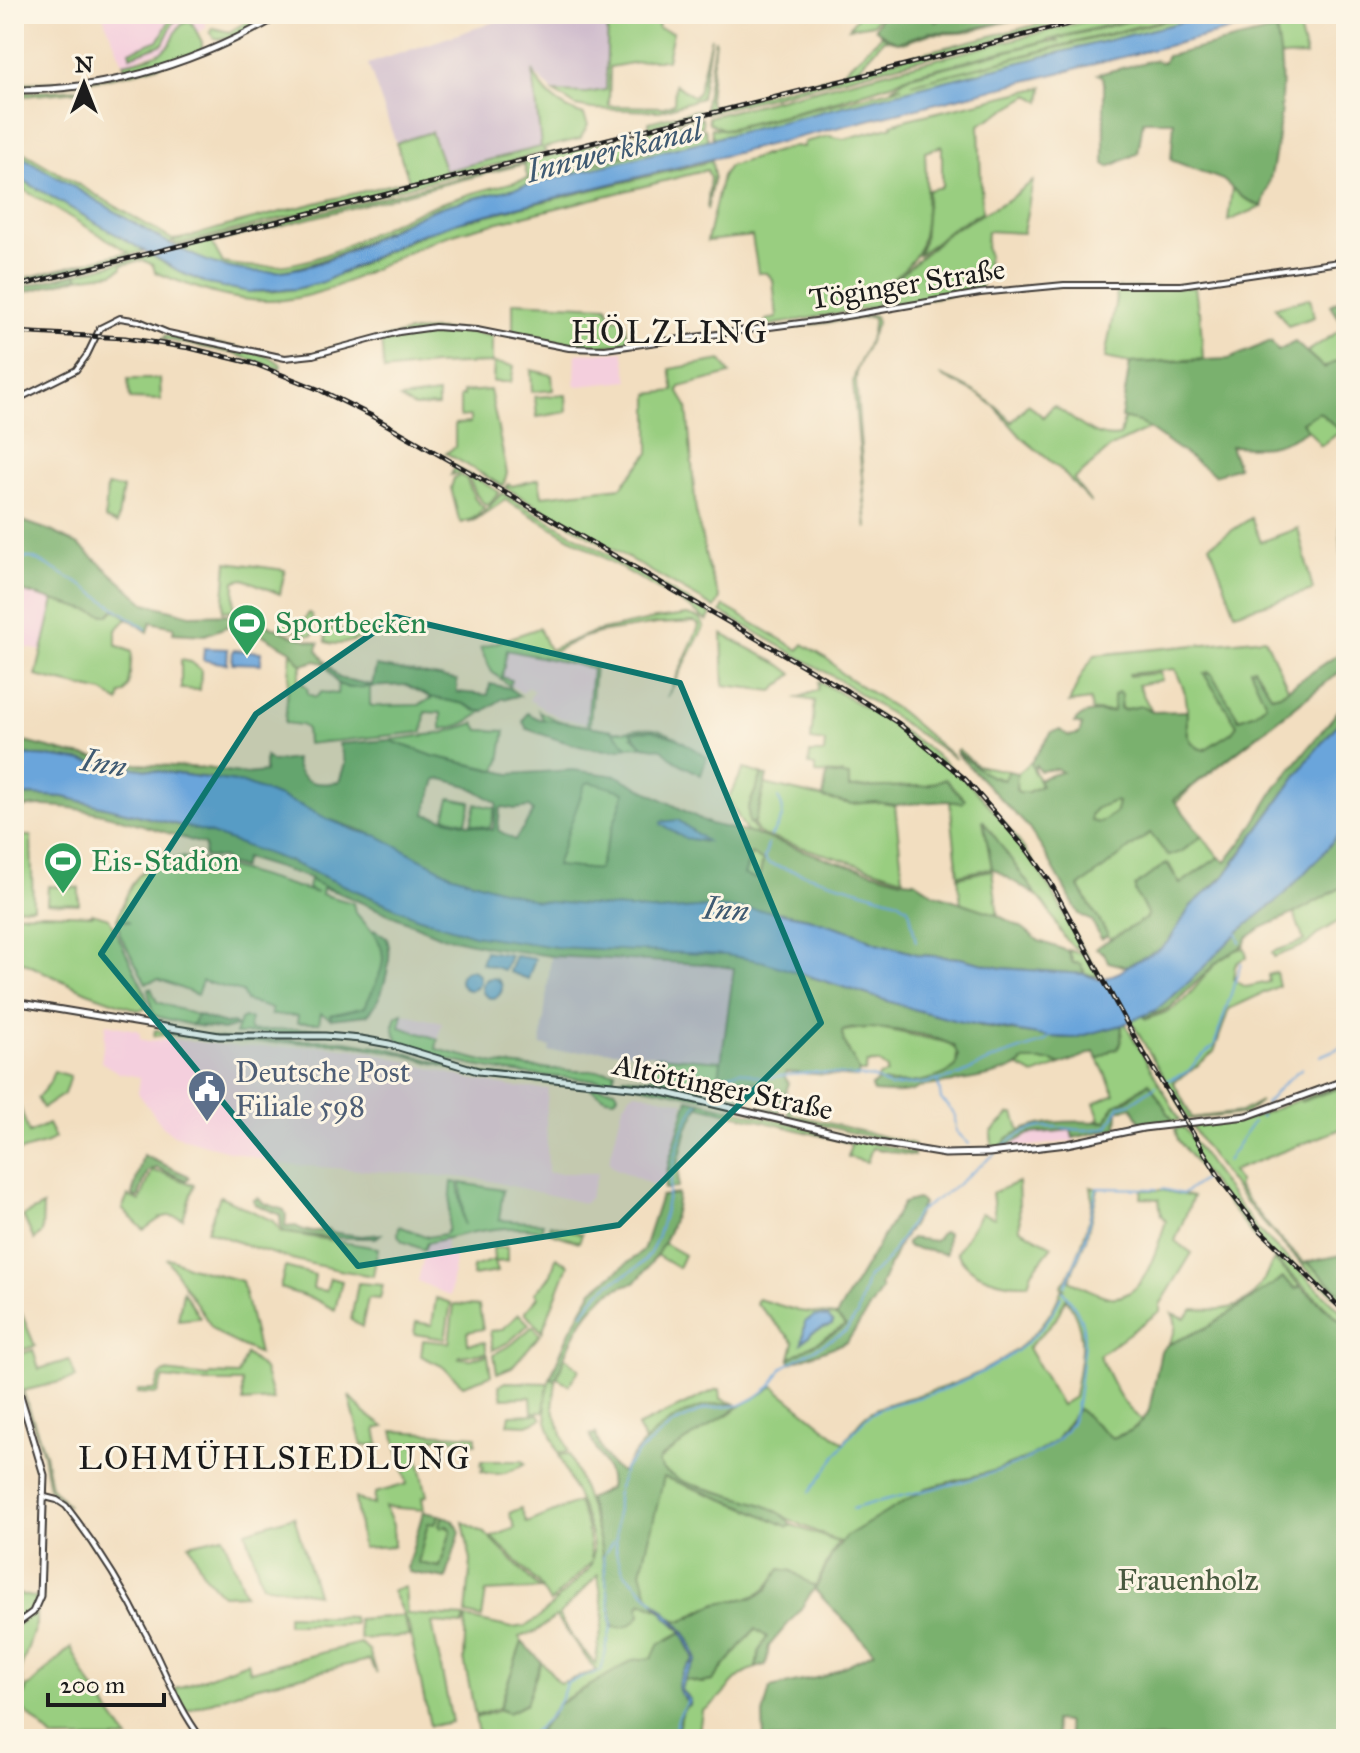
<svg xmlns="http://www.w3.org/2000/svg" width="1360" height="1753" viewBox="0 0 1360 1753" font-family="'IM FELL Great Primer',serif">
  <rect width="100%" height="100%" fill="#fcf5e5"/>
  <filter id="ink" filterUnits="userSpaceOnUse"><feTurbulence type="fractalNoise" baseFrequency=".0125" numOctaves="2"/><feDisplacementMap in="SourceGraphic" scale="16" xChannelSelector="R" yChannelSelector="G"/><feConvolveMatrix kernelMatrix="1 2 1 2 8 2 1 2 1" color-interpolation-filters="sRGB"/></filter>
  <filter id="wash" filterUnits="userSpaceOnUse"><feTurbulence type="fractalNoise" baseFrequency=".006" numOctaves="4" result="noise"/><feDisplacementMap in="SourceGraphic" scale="32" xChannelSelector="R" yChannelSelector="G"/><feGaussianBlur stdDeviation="1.8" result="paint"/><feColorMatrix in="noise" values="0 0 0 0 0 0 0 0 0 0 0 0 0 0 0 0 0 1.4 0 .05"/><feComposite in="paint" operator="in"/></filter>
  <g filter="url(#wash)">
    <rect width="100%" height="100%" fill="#f2dec0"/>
    <!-- built -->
    <path fill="#f4cfdd" d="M102,14H202L207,27L198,33L186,22L182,24L172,42L163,50L123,63Z
      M623,351L629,381L578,386L575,384L576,354Z
      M19,590L54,600L42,651L14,645V614Z
      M501,644L595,665L590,724L561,718L549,712L529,700L534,691L527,687L523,693L495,676Z
      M403,1013L442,1023L438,1039L400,1027Z
      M106,1024L136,1030L140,1033V1039L148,1041L172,1039L239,1047L324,1046L369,1051L469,1079L512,1087L548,1089L546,1117L548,1173H598L589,1199L584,1203L482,1179L280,1164L198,1143L174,1135L163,1127L138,1093L140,1077L119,1073L101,1062Z
      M636,1092L684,1102L665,1181L659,1180L658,1187L614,1168L609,1162L623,1105L631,1094Z
      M1072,1130L1074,1141L1004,1149L1029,1134Z
      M446,1238L445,1250L455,1257L450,1296L418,1281L427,1243Z"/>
    <!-- industrial -->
    <path fill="#d0bdcd" d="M518,14H608L606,90L586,93L554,92L533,72L541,147L409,180L368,64Z
      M551,956L705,964L734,968L721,1061L603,1050L549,1052L550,1047L541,1045Z"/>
    <!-- green -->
    <path fill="#99ce80" stroke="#5a754e" stroke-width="2" fill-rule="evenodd" d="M183,14L173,23L163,44L130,56V51L159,40L173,14Z
      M260,14H277C260,24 234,43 214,38L210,32L213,28L229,32Z
      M608,14H613L614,17L643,18L659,21L658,28L673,32L667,60H648L610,67L609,106L664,107L674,103L675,84L694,97L698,92L711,37L701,98L660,111L592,109L576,106L554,92L586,93L606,90Z
      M859,14H880L873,24L849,28Z
      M1033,14H1038L963,33L930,34L903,43L884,39L857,69L1080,14H1098L707,113L705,105L715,39L709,99L711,106L715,107L839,75L881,36L880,33L886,37L906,41L930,32L979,28Z
      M1114,14H1151L910,75L894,83L840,100L735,127L723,129L709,123L708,117Z
      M1159,14H1186L911,84L1193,14H1214L713,139L711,128L729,130L902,87H893L911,76L1044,42H1060L1053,40Z
      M186,22L192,23L202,42V50L197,53C137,75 78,87 14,88V83L70,82L127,73L123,63C138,60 162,56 171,43C176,34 176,27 186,22Z
      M1298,24L1306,56L1280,57L1276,30Z
      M533,71C543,94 560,108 584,115L588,125L580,139L543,148L546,152L175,245L174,240L170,244L14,152V148L21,151L173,240C191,238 208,231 227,226C287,210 348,195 409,180L396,143L431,132L445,171L541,147Z
      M1043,87L1041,102L1030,95L979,125L982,212L952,228L918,256L924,241L928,190L942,187V146L925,152C926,179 930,229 917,253C906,274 880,281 876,307L765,326L766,320L777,318L773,280L767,273H758L752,236L707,241L722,176L729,166L794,146L803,147L804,142L829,136L844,139L893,126L892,124L908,119Z
      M78,89L80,91L14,97V93Z
      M695,110H700L701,114L649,127V122Z
      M702,118L703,126L662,136L655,144L640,151L528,179L524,164L212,243L223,263C318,281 358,230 441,203C506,181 576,169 642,152L673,142L671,136L705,129L708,140L437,208C345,244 278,308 178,247Z
      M712,161L714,176L707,210L710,177L707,170C646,186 585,201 524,216C495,223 464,229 436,240C386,259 339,294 284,300C238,305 197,289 155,272L153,265L143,260L122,265V268L113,273L79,278L77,273L150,255C211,290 268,306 336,276C374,260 408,238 447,225Z
      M14,175L145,251L83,268L82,266L87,262L129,252L14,184Z
      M1033,181L1023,233L987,231L986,249L989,255L980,290L879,307L881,296L888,286L949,232L1008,200Z
      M1232,188L1242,197L1262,207L1228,221Z
      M1195,287L1198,311H1200L1203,359L1130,363L1105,358L1118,288Z
      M1310,298L1314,317L1288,326L1275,307Z
      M513,302L607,306L612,318H624L630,344L583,347L513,334Z
      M871,315L875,316L877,323L857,369L856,381L867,529L853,383C856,360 875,342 873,319L870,317L778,329Z
      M1345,327L1346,356L1324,368L1307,352Z
      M433,330H456L492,336V363L433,365L384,371L381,339L410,332Z
      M166,335C190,341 267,348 281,365L280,369L232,353L163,339Z
      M721,360L730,374L680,387L678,391L687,406L696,511L708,566L720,599L715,608L506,488L508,484L512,486L539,479L542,496L621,487L649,453V394L674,391L670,369Z
      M494,363L514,366L511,382H493Z
      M531,370L552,375L553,390L532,392Z
      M940,375C968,387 991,399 1012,422L1028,404L1043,417L1053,406L1056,407C1076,420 1094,441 1120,436L1124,418L1139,422L1149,429L1111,447L1074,480L1091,503L1060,469L1022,438L995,407L980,395Z
      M128,379H160L161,400L130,399Z
      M490,390L507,473L503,486L446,453L455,447V424L470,423V416L460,417V396H463V392Z
      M438,394V406L414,407L400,399Z
      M566,395L567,412L537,417L535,397Z
      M1319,412L1341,431L1321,446L1302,422Z
      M455,466L499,492L489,504L485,505L477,496L467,474L462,472L451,475Z
      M459,475L466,478L475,499L484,508L474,518L462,523L459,520L451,488L454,478Z
      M107,486L123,488L117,524L105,519Z
      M502,493L711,614L707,621L690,608L505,500L476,520L468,523L483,513Z
      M1251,518L1261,542L1298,528L1313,590L1235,613L1210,545Z
      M227,562L285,570L280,594L244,579L235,581L234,610L223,611Z
      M54,600L105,615H109L115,609L128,618L116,630V645L132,652L129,685L125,693L121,694L119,702L103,692L36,676Z
      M724,606L799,650L803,644C817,652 832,660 841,673L901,712L956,759L841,681L721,612Z
      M309,613L312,615L313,635H305V632L297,631V628L292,631L281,626L284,617L302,623Z
      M687,615L701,619L704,627L667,698L698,629L699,625L695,622L657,624L598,633L579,639L551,653L595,665L590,724L587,723L592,668L507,650L502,677L511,680L510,686L492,672L480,648L539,628L549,650L593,632L655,619Z
      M381,626C364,636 346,649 326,642L324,628L359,631Z
      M722,634L781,665L793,674L773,691L724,685Z
      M1265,638L1288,688L1280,694L1272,696L1254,668L1266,704L1255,713L1239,719L1211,673L1208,672L1237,725L1232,732L1204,750C1179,743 1190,718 1186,699C1185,689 1179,678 1175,669L1129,674V676L1160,673L1162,680L1138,685L1152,712L1142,706L1123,710L1114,696L1113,711H1092L1090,700L1069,703L1082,674L1095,655Z
      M291,651L302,665L298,680L307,687L308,694L316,697L321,692L337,694L338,684L349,688L370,687V705L373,706L419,705L434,697L464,704L476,711H484C469,722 460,727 441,729V713L425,712L423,732L307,744L306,728L301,725L285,723Z
      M181,660L191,662L201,670L200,690L181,689Z
      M1346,667L1192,787L1175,804L1174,800L1186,789Z
      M819,681C856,702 894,723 928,749C997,801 1047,873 1083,951C1060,947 1055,910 1037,896L984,822L992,868L958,875L950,801L962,803L965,800L945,779L925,786L848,788L842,774L815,773V766L809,765L810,753H824L825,742L811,740L815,701L798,698L818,690Z
      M539,711C561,725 597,731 624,731C634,730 645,727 655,729C669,732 683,741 694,749C668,734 662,727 632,736L643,746L628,747L612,730L557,721L551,722L543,719Z
      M475,723L479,730L505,731L500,761L496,770L433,756L389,740L443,733Z
      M958,749L976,765L1008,771L1004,780L980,773L956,751Z
      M1031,762L1041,786L1028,792H1018L1015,786L1017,773Z
      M744,769L762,774C754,800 741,808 756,833L754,835L747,833L728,798Z
      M590,782L625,791L598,870L555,866L585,784Z
      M765,784L850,804L875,802L895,805L903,878L765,836L758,832L753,823L760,807Z
      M450,798L471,802L466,822L445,817Z
      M1114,801L1118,802L1116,812L1100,823L1091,821V814L1097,808Z
      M476,804L495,808L490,828L471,824Z
      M1150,832L1181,852L1202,836L1219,857L1180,884L1169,864H1165L1135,886C1134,899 1149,906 1147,918L1110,939L1079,887Z
      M14,836H31L33,907L14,908Z
      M751,853L763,861L759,877L755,879L744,875Z
      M179,857L207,861L317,893L308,889L310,878L337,892L322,888L321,894L353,903L355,912L380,940L383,949V970L365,1007L331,1015V1019L321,1013L319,1023H297L298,1016L271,1015L272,1009L246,1001L242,992L202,981L197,995L158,979L146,983L120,935L117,919L130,922L118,917C124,900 134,871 154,865C163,862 171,861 179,857Z
      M992,870L998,915L961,903L958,877Z
      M1346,885V917L1319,933L1306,945L1274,957L1272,952L1304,941L1294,913Z
      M48,886L79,888V904L47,903Z
      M43,913L92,915V913L109,918L144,990L147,1001L145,1009L137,1010L87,992L14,958V914Z
      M1245,948L1247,958C1233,961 1234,968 1234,980L1246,987L1269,982L1268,975L1276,972L1279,986L1229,1009L1214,1052L1186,1075L1173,1081L1192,1118L1241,1112L1261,1101L1245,1114L1188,1119L1131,1021L1144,1015L1147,1019C1155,1016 1165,1013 1171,1010C1198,995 1213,951 1245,948Z
      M1069,950L1077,953L1086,952L1099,976L1084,974V970L1077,963H1073Z
      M148,988H151L157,1002L197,1015L192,1025L155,1016L152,1010Z
      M403,1013L400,1027L438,1039L436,1049L495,1064L575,1071H615L613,1081C534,1076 476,1073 401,1044C394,1036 391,1024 397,1015Z
      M244,1018L251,1019L249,1027L251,1031L320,1028L323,1031L321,1033L235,1034L240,1020Z
      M1125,1023L1180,1120L1173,1121L1149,1082L1111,1109L1108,1121H1095L1100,1119L1094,1103L1115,1094L1098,1059L1111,1050L1117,1049L1121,1043L1122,1025Z
      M875,1027L949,1043L957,1051L956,1068C938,1082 900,1087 877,1081L879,1076L887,1074V1069L879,1063H867L865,1072H859L842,1037V1031Z
      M155,1030L238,1040H339L388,1048L476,1073L615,1089L618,1094L615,1099L606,1098L588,1087L481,1077L398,1053L342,1043L235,1042L170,1034L154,1036Z
      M655,1056L721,1061L719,1078L705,1088L690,1080L652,1077Z
      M1024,1061H1052L1061,1065L1034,1075L1019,1067Z
      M54,1071L70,1076L64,1094L43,1108L37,1098L49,1084Z
      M624,1076L637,1078L641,1082L705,1092L703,1098L620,1081Z
      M1346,1082V1084L1300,1102L1346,1086V1127L1232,1171L1238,1182V1188L1271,1229L1304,1263L1307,1262L1346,1298V1307C1285,1250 1235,1196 1191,1125L1248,1119Z
      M793,1101L791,1114L914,1144V1148L789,1117L788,1110Z
      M701,1102L914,1153V1156L872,1148L867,1162L848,1157L851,1143L700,1106Z
      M20,1107L29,1133L48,1124L55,1138L47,1143L14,1153V1110Z
      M1010,1114H1014L1020,1131L1013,1135L1002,1149L992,1150L991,1132Z
      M1184,1127L1223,1184L1258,1230L1346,1316V1326L1279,1263L1251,1233L1178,1140L1175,1129Z
      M152,1171L163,1173L194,1185L183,1219C164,1211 158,1220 144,1230L122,1209L128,1196L140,1201Z
      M452,1182L458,1183L464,1225L461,1183L503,1190L499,1220L543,1223L541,1230C501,1223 464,1234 427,1243L424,1250L402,1241L398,1235L399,1226L428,1237L445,1234L448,1230Z
      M1018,1182L1020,1229L1052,1246L1032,1272L1028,1284C1003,1285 969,1277 957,1252L981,1213L995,1218L992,1193Z
      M1091,1187L1098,1189L1086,1239L1069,1280C1082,1286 1097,1295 1110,1297C1145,1301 1157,1246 1166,1221L1161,1215L1159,1199L1141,1198L1142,1190H1162L1193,1197L1175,1241L1192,1253L1160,1305V1311L1099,1355C1111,1378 1120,1407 1143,1420L1130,1431L1112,1438L1078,1409L1056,1440L1031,1457L994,1471L927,1488L840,1542C797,1524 758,1502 713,1490C695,1485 667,1480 658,1463C666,1450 716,1420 731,1413C742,1403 759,1397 773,1386L844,1443C852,1432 860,1418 872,1411C888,1402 908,1399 925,1393C980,1377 1043,1346 1062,1288L1065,1290L1061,1286C1075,1270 1097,1208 1091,1187ZM1066,1298C1090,1333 1080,1359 1074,1397L1061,1405L1028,1348L1056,1319Z
      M220,1196L273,1221L281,1232L378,1248L373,1276C315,1267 261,1253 207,1230Z
      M43,1206L42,1233L34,1240L23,1216Z
      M550,1224L582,1234L579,1242L548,1232Z
      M663,1243L684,1255L678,1268L656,1255Z
      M507,1247V1261L494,1262L497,1272L472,1276L473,1267L494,1260L493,1248Z
      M556,1257L568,1265L542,1332L525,1312L538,1297L535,1293L551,1275Z
      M169,1258L190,1267L242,1281L259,1354L223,1337L213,1329L167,1259Z
      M1274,1260L1300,1286L1297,1289L1283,1278L1208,1327L1167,1345C1175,1334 1179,1325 1172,1313L1185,1318L1193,1309C1222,1311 1245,1311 1262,1283C1267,1276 1269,1267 1274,1260Z
      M285,1267L315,1275L313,1289L326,1291L330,1278L342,1281L335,1310L314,1299L280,1288Z
      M358,1283L383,1285L380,1299L368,1298L362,1327L351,1320Z
      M183,1291L200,1318L178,1320Z
      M14,1295L35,1346L15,1352H14Z
      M436,1298L451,1303L445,1339L414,1334L416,1322L432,1325Z
      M758,1299L799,1311L836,1316L846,1325L790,1358L794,1342L756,1303Z
      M454,1304L479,1306L483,1329L467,1332L468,1344L485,1342L487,1353L460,1356L459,1358L471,1359L488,1355L491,1375L463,1385L442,1366L421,1356L423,1340L449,1343Z
      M519,1314L529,1324L509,1342L493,1350L490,1331L501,1330Z
      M533,1326L540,1335L512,1367L497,1373L494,1354L512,1344Z
      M33,1350L39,1369L69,1360L76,1378L23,1391L45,1454L51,1487L68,1506L49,1489L43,1453L14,1368V1356Z
      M246,1354L264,1369L273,1400L243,1402L242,1382H199L163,1378L157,1394L137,1393L138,1390H155L160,1376L165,1372L209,1377L210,1374L238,1375Z
      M564,1358H567L579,1370L569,1385L557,1377Z
      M550,1378L556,1380L553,1408L568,1451L558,1453L547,1421L545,1402L544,1412H532L531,1397L502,1398L499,1386L506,1382L548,1383L545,1402Z
      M717,1389H720L721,1399L736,1404C700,1404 671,1416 645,1442L637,1427Z
      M349,1396L365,1413L384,1427L376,1429L379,1444L362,1446Z
      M539,1414L542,1419L527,1425L508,1424L510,1415Z
      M393,1431L476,1436V1443L441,1437L415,1442L427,1496L422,1497L424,1510L385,1507L393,1525L394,1546L362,1548L355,1498L374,1505L375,1493L407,1484Z
      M566,1454H569C592,1509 611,1566 611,1626L644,1602L660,1610L682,1632L658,1645L652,1658C633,1665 569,1693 557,1706C550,1713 546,1724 538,1731L543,1734V1739H479L475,1718L500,1710L508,1713L526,1704L541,1661L560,1683L596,1671L556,1617L535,1632L519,1637L522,1642L499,1708L475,1716L464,1659L466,1618L512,1628L526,1626L540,1617L588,1570C607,1544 568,1482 559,1455ZM598,1575L604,1615L595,1664L572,1637L559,1615Z
      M482,1461H522L525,1463C513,1472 496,1478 481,1471L484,1467L481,1466Z
      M663,1477L838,1542L815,1587L792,1571L780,1569C760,1604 751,1595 717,1604C705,1606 692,1615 683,1621C662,1620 643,1591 641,1572Z
      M578,1502L587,1527L592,1562L550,1603L539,1584L492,1537L515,1528L509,1513L521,1508L527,1523Z
      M439,1515L443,1516L439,1525H446L451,1530L440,1567L418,1563L428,1522L434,1524Z
      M294,1516L317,1594L262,1585L246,1531Z
      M463,1522L486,1534L540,1589L486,1592L482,1618L466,1614L471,1561Z
      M223,1536L245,1594L222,1595L204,1575L189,1544Z
      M405,1587L407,1614L465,1617L463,1625L432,1623L452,1722L430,1726L409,1627L392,1591Z
      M14,1593L37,1598L31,1611L14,1624Z
      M36,1611V1624L20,1671L24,1690L14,1705V1628Z
      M287,1615L353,1617L354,1624H287Z
      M403,1616L409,1636L360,1639L357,1619Z
      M755,1629L767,1637L759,1652L756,1668C731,1675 724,1701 702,1711L698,1739H675L683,1710L689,1704L690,1699L681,1690L684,1679L701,1683L712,1681Z
      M360,1643L369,1650L377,1673L369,1660L250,1688L186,1711L175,1689L247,1662L250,1671Z
      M71,1647L86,1677L128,1739H54L17,1704L25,1693L27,1686H30Z"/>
    <!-- forest -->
    <path fill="#7ab16e" stroke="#4b6645" stroke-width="2" fill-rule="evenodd" d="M882,14H929L936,22L948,14H1033L961,32H930L898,42L886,37L875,28Z
      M1276,30C1288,81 1279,158 1262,207L1242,197L1223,180L1171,160L1174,121H1143L1138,153L1109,167L1104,164V83L1103,77L1098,74L1154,60L1163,63L1167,56Z
      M87,262L80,268L14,285V281Z
      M77,273L79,278L14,295V289Z
      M1346,297V328L1330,305Z
      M1271,341L1278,351L1295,342L1324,368L1346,356V426L1341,431L1319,412L1302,422L1307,430C1277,449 1263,448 1230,446L1238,467L1215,475L1139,422L1121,418L1130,363L1229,359Z
      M1346,466V626L1339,508Z
      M14,518L51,531L79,545L145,603L190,615L244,614L293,636L319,643L317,650L339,678L372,685L376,666L457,680V692L488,695L490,684L509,688L520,696L502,699L484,711H478L464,704L430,697L406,685L349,688L338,684L324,663L315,661L302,665L291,651L239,622L205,635L173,633L174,627L151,622L148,632L115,609L109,615H105L14,589Z
      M1346,649V667L1174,800L1202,836L1181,852L1168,856L1150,833L1079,887L1108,935L1101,939L1092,921L1079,914L1043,850L1027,826L956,753C972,759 980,777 1004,780L1008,771L1017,773L1016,790L1019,792H1028L1041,786L1038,779L1062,772L1057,769L1040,771L1036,765L1034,772L1031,762L1052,732L1060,730L1069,736L1079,734L1082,725L1074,723C1084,708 1098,714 1113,711L1114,696L1118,692L1122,695L1120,708L1123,710L1141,706L1152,712L1187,711C1186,727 1185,745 1204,750L1232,732L1237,725L1204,674L1211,673L1239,719L1255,713L1266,704L1250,669L1254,668L1272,696L1280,694ZM1114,801L1118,802L1116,812L1100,823L1091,821V814L1097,808Z
      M1346,701V714L1310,757L1224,876L1191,906L1169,941L1160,949L1129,965L1123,966L1108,962L1104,953L1096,949L1097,947L1147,918L1148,915L1135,892V886L1167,863L1180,884L1219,857L1226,862L1249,832L1277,786Z
      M527,713L539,719L557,721L612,730L628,747C598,757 557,739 527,729L523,722Z
      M651,730L676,738L707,757L701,775L675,761L662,749L643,746L631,732Z
      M14,739L72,754L137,764L207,768L246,774L265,772V756L272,762L295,759C298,784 317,786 339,782L345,763L339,744L389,740L433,756L510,774L573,770L617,776L710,824L758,835L834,861L902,880L915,881L935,894L993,913L1023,928L1039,941L1068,951L1073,963L1081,964L1084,974L1001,968L960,958L920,955L874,942L856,933L808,918L771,911L708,907L660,911L537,901L450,874L369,833L325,818L302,806L243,783L55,757L14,755ZM442,779L468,786L497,803L493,830L425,814L436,780ZM590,782L625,792L598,870L556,866L585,784ZM503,807L515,809L529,807L533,811C529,822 521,829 515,840L498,830L500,809ZM678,820L701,837L703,842C688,839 673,835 665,821L670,823ZM751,854L763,861L759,877L755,879L744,875Z
      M827,774L849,776V788L925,786L945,779L965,800L962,803L947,801L895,805L875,802L851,804L823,798Z
      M762,775L767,776L755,822L749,824L748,808Z
      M28,795L64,797L203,831L288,861L417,917L474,935L556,947L726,955L761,961L916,1010L989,1028L1063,1038H1074L1122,1025L1121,1043L1117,1049L1111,1050L1098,1059L1094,1052L1061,1065L1052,1061H1024C1008,1078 946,1082 921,1087C907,1096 889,1093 873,1092L871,1087L877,1081C899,1087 938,1082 956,1067L958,1056L954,1046C932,1033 867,1023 842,1031C842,1045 855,1059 859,1072L857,1077L786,1072L784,1076L789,1083L778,1115L743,1107V1103L776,1110L781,1091L754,1082L719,1078L734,968L705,964L551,956L490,947L440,936L313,882L310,878L245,858L242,868L228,864L223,858L204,857L205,845C156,830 64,794 14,810V798Z
      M983,820L1037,896L992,868Z
      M1346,824V885L1295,913L1261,928L1247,938L1244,945L1217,962L1170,1008L1145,1018L1144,1015L1172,997L1237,933L1285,894Z
      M374,930L387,938C394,958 383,1001 367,1015L331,1019L330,1015L365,1007C375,981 395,959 373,933Z
      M197,1015L225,1024L233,1023L236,1026L223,1030L192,1025Z
      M652,1077L690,1080L705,1088L688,1091L641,1082L637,1078L652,1079Z
      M1149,1082L1173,1121L1142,1125L1132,1107L1118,1110L1117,1128L1073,1138L1071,1130L1029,1134L1002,1149L1006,1139C1035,1119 1072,1121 1106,1122L1114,1105L1127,1100Z
      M688,1099L701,1102L687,1129L679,1161L678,1188L664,1189L669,1161Z
      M143,1155L187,1175L189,1178L186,1180L157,1168L148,1171L138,1198L132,1195Z
      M678,1194C675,1229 658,1257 635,1283C589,1290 570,1341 556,1380L550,1378L570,1331L593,1290L643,1251L661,1196Z
      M258,1198L264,1203L284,1210L286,1215L285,1227L296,1226C305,1233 317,1232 328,1229L330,1232L361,1236L381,1234L376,1238H328L285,1232L281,1229L280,1215L255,1204L253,1200Z
      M917,1199L923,1203L912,1226L900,1242L880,1286L882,1289L847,1342L790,1363V1358L846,1326L836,1316L903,1203Z
      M942,1232L947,1233L946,1254L908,1247L906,1243L911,1238L935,1241Z
      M1346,1254V1298L1307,1262Z
      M1283,1278L1296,1289L1300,1286L1346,1326V1739H1071L1066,1722L1054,1721L1058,1739H764L763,1715L770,1688L825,1676L874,1652L815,1590L831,1556L845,1537L927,1488L994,1471L1031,1457L1057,1440L1078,1409L1112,1438C1128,1434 1142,1426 1149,1410L1161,1351L1167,1345L1208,1327Z
      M717,1404H736L737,1408L660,1458L658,1463C676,1495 781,1494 791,1526L788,1527L745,1507L664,1477L641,1572L648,1594L660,1610L642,1602L639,1606L640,1615C634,1625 624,1629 613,1627L600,1542L588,1499L609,1489C613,1468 595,1454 590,1435L596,1433C599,1447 608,1467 622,1472C643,1437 676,1410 717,1404Z
      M423,1512L439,1515L435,1524L428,1523L418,1563L440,1567L451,1530L446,1525L441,1528L439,1525L443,1516C452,1518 457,1523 460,1532L446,1579L409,1572L407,1568Z
      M780,1569L792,1571L815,1587L800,1610L769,1646L766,1665L756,1668L759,1652L767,1637L755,1629L712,1681L701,1683L684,1679L688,1668L695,1663C696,1647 686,1630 673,1621H683L717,1603L755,1597L767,1590Z
      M682,1632L694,1659L681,1675L680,1693L689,1704L683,1710L675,1739H543V1734L538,1731L551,1717L556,1706L633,1660L652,1658L658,1645Z
      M522,1642L541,1661L526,1704L508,1713L499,1709Z"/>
    <!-- water -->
    <path fill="#6aa5db" stroke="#43607c" stroke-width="2" d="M1214,14H1296L465,220L416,236L323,282L296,289L249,292L208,284L184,274L14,175V152C51,174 88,195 124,217C187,254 236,287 312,265C361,251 402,218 451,204Z
      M204,648L228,649L227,664L203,660Z
      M233,650L261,652V664L232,663Z
      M1346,714V824L1325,851L1285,894L1237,933L1189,982L1156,1010L1122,1025L1074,1038L1049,1037L957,1021L916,1010L761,961L726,955L556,947L474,935L417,917L288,861L203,831L64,797L28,795L14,798V755L55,757L243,783L302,806L325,818L357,831L378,836L450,874L537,901L660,911L708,907L771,911L808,918L856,933L874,942L920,955L960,958L1001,968L1084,974L1101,980L1120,972L1129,965L1160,949L1169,941L1191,906L1225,876L1310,757Z
      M678,820L706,841L684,838L661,824V822Z
      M485,951L510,955L504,970L481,963Z
      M515,956L535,959L528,979L509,972Z
      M460 980a10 10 0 1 1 20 0a10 10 0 1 1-20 0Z
      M482 988a10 10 0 1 1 20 0a10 10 0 1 1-20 0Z
      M814,1316L828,1317L833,1322L832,1325L813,1332L802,1343L805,1322Z
      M653,1600C675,1622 688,1628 697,1660C690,1671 682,1676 681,1690L690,1700L689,1704C687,1700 683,1697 680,1693C674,1682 685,1667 693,1662L694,1657L680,1628L667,1618Z"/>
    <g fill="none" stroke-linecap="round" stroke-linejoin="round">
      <!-- stream -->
      <path stroke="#6aa5db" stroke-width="2" d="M14,558H32L45,564L88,589L146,629
        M771,836C780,823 788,813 778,798
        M768,844L764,859L769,864L898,901L908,908L910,913L916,942
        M1237,933L1240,943
        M1320,1056L1346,1045
        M1168,1080L1188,1072L1197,1060L1214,1046L1241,963
        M938,1081L941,1099L955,1115L956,1131L969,1144
        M705,1096L726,1075L740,1071L764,1078L815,1072L874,1078L890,1087L927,1083L958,1076L991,1060L1044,1042L1050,1036
        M1265,1104L1286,1081L1302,1068
        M1261,1117L1262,1116
        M1000,1149C1045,1108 1064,1139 1108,1127L1120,1106L1131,1103L1156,1086
        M1227,1161L1253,1122
        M1162,1189L1183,1194L1204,1179
        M1065,1286L1085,1239L1097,1188L1157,1189
        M583,1313C590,1302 597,1293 608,1285C623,1275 642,1269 651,1251C675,1205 666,1145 698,1103
        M810,1492C827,1471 851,1429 870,1415C886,1403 909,1401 928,1395C976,1379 1042,1347 1061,1296
        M853,1509C908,1489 1050,1477 1073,1418C1079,1404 1079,1385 1081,1370C1085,1334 1088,1320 1063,1291
        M654,1601L624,1572L616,1552L617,1493L624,1469L640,1451L673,1424L705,1409L741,1405L755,1398L772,1385L783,1367L846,1331L857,1315L868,1277L885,1263L918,1212L953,1188L996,1153
        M521,1739C543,1728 561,1707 566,1683L601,1671L612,1624L603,1556L613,1541
        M674,1739L678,1718L688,1700"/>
    </g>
  </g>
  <g filter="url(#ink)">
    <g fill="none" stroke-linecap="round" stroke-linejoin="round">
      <defs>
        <path id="tertiary" d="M14,401L76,370L87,355L100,328L120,318L139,321L168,333L285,358L313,355L399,332L435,327L477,330L569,348L605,349L823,320L980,293L1064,285H1181L1346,261
          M45,1497L57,1500L66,1506C97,1546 125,1591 147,1636C165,1671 178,1708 202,1739"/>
        <path id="secondary" d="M14,90C110,91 199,62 282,14
          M14,1002L219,1036H325L361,1039L389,1044L478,1071L650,1089L879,1143L945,1154L989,1153L1067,1144L1143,1128L1247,1116L1346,1080
          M14,1375L44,1475L40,1596L33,1612L14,1626"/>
      </defs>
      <!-- tertiary casing -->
      <use href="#tertiary" stroke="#3c3935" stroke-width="8"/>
      <!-- secondary casing -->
      <use href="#secondary" stroke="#3c3935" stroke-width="9"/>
      <!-- tertiary -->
      <use href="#tertiary" stroke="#fff" stroke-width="4"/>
      <!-- secondary -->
      <use href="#secondary" stroke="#fff" stroke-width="5"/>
      <defs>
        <path id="rail" d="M14,287L1109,14
          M14,332L125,338L190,348L255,364L320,390L370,415L551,519L847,691L898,723L965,779L1028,851L1050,882L1136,1040L1223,1183L1260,1230L1346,1313"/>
      </defs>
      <!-- rail casing -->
      <use href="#rail" stroke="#1c1c1c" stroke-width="5"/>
      <!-- rail -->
      <use href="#rail" stroke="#fcf5e5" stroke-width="2" stroke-dasharray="6" stroke-linecap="butt"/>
    </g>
  </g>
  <!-- marked area -->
  <path fill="#0f766e" fill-opacity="0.2" stroke="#0f766e" stroke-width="6" stroke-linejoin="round" d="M396,617L680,683L821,1023L619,1225L358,1266L101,954L256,714Z"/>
  <!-- icons -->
  <defs>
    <symbol id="stadium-pin" viewBox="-11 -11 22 30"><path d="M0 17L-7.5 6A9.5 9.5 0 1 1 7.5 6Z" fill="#2e9e5b" stroke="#fcf5e5"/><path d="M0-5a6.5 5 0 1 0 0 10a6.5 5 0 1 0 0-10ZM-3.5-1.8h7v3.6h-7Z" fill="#fff"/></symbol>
    <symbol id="civic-pin" viewBox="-11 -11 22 30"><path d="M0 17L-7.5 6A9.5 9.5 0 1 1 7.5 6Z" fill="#5c6f8a" stroke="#fcf5e5"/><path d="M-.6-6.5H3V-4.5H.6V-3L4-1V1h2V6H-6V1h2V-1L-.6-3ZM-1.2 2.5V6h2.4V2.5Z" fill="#fff"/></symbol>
  </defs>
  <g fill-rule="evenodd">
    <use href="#stadium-pin" x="225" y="601" width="44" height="60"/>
    <use href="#stadium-pin" x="41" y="839" width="44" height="60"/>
    <use href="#civic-pin" x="185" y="1067" width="44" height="60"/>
  </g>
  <g text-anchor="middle" stroke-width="6" stroke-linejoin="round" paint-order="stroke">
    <!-- street labels -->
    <g font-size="30" fill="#1c1c1c" stroke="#fcf5e5">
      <text transform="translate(907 284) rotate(-9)" y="10">Töginger Straße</text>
      <text transform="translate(723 1087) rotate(12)" y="10">Altöttinger Straße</text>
    </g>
    <!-- leisure labels -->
    <g font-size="30" fill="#27864d" stroke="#fcf5e5" text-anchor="start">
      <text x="275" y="633">Sportbecken</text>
      <text x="91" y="871">Eis-Stadion</text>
    </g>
    <!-- service labels -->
    <g font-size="30" fill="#4e5e75" stroke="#fcf5e5" text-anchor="start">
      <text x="235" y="1082">Deutsche Post<tspan x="235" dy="34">Filiale 598</tspan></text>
    </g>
    <!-- park labels -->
    <g font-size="30" fill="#485a3f" stroke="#fcf5e5">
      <text x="1188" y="1590">Frauenholz</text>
    </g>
    <!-- water labels -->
    <g font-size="32" font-style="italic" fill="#3f5a72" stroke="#fcf5e5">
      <text transform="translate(614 150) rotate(-14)" y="11">Innwerkkanal</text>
      <text transform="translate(104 763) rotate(10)" y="11">Inn</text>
      <text transform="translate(726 909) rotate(4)" y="11">Inn</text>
    </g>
    <!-- neighbourhood labels -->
    <g font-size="32" letter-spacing="2" fill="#1c1c1c" stroke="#fcf5e5">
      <text x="670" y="343">HÖLZLING</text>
      <text x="275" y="1469">LOHMÜHLSIEDLUNG</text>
    </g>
  </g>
  <!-- margin -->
  <rect width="1360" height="1753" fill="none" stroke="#fcf5e5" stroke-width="48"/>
  <!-- north arrow -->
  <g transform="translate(84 84)" stroke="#fcf5e5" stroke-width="6" paint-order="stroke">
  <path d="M0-6L14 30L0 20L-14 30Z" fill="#1c1c1c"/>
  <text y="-12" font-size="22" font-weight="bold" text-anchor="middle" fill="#1c1c1c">N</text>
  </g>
  <!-- scale -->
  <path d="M48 1693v12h116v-12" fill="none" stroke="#1c1c1c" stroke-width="4"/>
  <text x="60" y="1693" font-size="24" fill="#1c1c1c" stroke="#fcf5e5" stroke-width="6" paint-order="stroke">200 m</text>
</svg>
